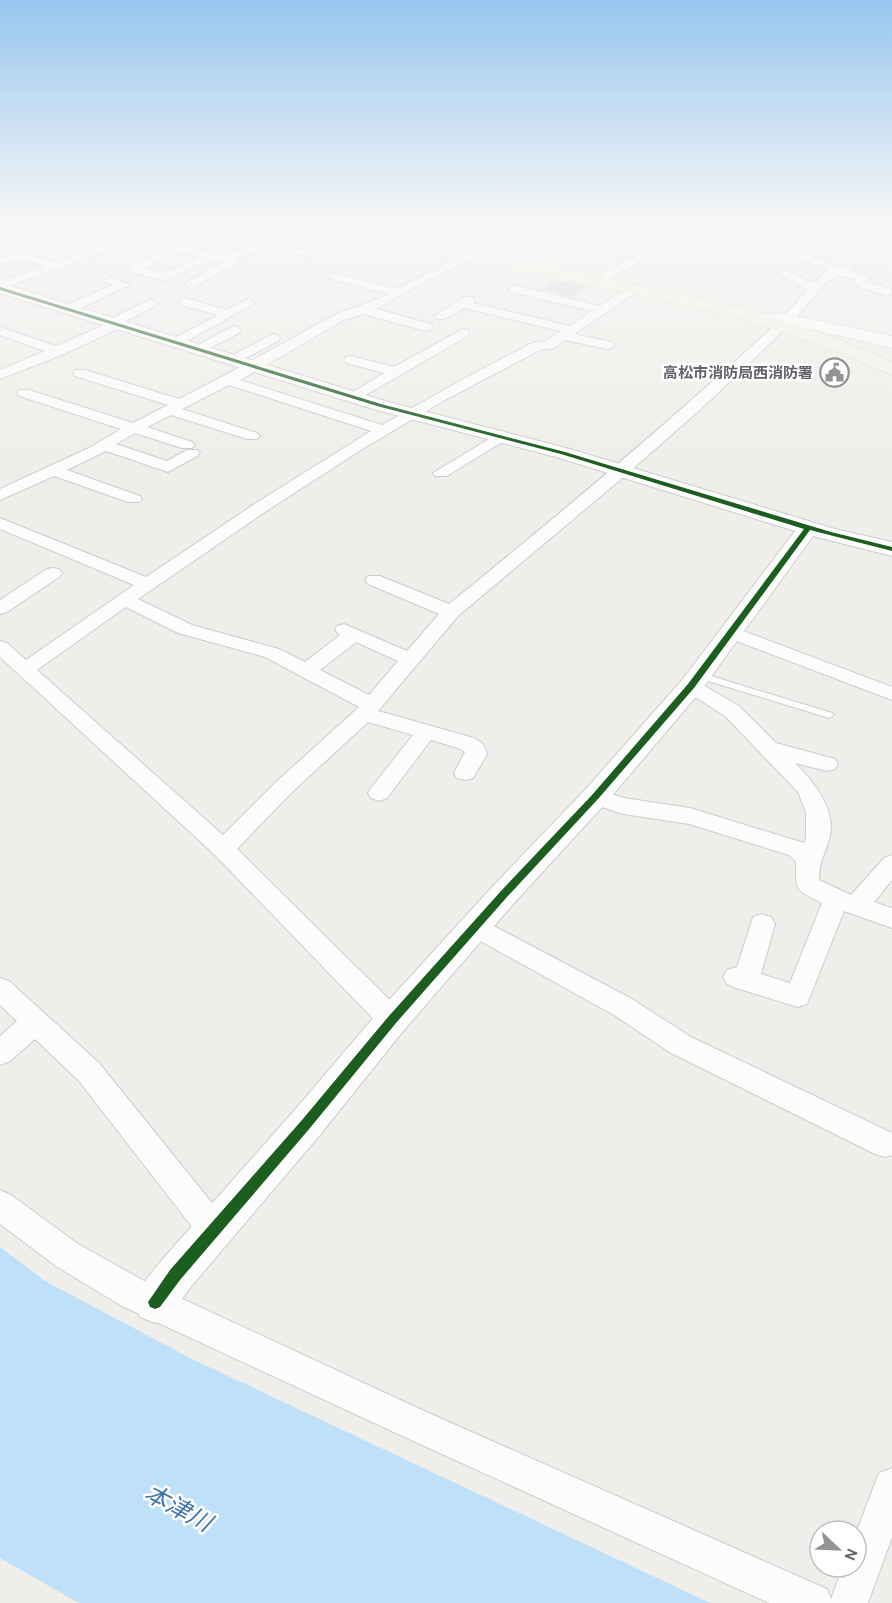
<svg xmlns="http://www.w3.org/2000/svg" width="892" height="1603" viewBox="0 0 892 1603" font-family="Karla,'Noto Sans JP',sans-serif">
  <rect width="100%" height="100%" fill="#efeeea"/>
  <!-- water -->
  <path fill="#bfe0f9" d="M0,1247L45,1281L190,1358L710,1603H79L0,1558Z"/>
  <!-- building -->
  <path fill="#d6d5d3" d="M557,280L587,286L571,297L541,289Z"/>
  <g fill="none" stroke-linecap="round" stroke-linejoin="round">
    <defs>
      <path id="service" d="M698,672L832,713L834,715L829,718L826,717L695,677L693,675L695,673Z"/>
      <path id="minor" d="M13,228H25L20,231Z
        M57,228H73L119,240L155,228H169L168,230L144,238L220,254L196,228H207L211,232L222,228H237L236,230L216,237L233,253L267,238L271,237L277,240L237,260L235,264L191,289L185,285L187,282L225,261L211,260L165,281L129,271V267L165,250L133,242L0,289V281L45,266L18,259L4,263L0,262V258L17,252L56,262L108,244ZM177,252L198,257L164,273L144,268Z
        M309,228H322L287,247L322,255V259L279,251L273,248L281,241Z
        M517,228H529L481,256L432,278L376,309L431,324L432,327L431,330L426,331L363,314L344,320L240,380L382,425L467,377L532,343L546,341L561,331L464,308L444,319H436L434,316L465,297H473L475,300L473,303L570,326L592,311L510,292L508,289L514,285L600,306L631,285H639V291L574,334L612,342L614,345L612,348L607,349L565,340L554,348L540,350L445,400L364,448L268,510L138,599L192,625L279,649L305,662L340,635L335,630L337,626L344,624L407,651L439,614L368,584L365,580L368,576H380L449,604C561,513 671,421 777,323L782,322L788,326L702,408L620,480L458,616L378,711L474,738L483,744L487,754L473,778L465,780L457,778L454,773L465,752L458,748L431,740L387,798L379,801L371,798L368,793L371,788L413,735L368,722L291,793L237,849L402,1012L405,1020L402,1028L392,1031L382,1028L215,855L0,657V641L7,643L26,660L134,585L0,529V518L146,577L256,503L371,431L229,385L182,409L257,433L260,436L257,439H247L171,415L147,427L192,442L195,445L192,448H182L135,433L116,444L167,461L187,450H197L200,453L197,456L168,472L106,451L67,470L140,496L142,499L140,502H128L54,476L0,500V489L91,447L121,429L19,396L17,393L19,390H29L133,423L168,405L75,376L73,373L75,370H85L179,399C231,373 281,344 333,316C350,307 370,304 388,294L330,279V275L334,273L397,289ZM126,607L178,633L265,657L359,707L275,783L223,835L37,670ZM356,642L398,661L369,695L320,670Z
        M683,228H703L725,232C743,221 773,231 793,235L798,238L793,241L740,233L727,239L691,232L603,283L599,284L593,280Z
        M836,228H849L821,244L810,255L838,267L853,265L855,267L850,270L868,275L870,277L866,281L891,289L892,294L887,296L857,286L855,279L837,275L825,284L792,322H784L782,319L784,316L807,290L776,272L782,269L786,270L813,283L827,270L801,259L798,254L813,240Z
        M860,228H878L892,231V237Z
        M110,277L130,285L72,312H64L62,309L64,306L113,285L104,281Z
        M185,298L227,310L249,299L255,303L178,346L171,342L173,339L218,315L181,305L179,302Z
        M151,299L157,303L155,306L122,323V327L64,354L0,379V370L45,351L0,335V327L56,346L106,324L108,320Z
        M234,326L239,327L240,330L239,333L206,350L201,351L194,347Z
        M463,329L468,330L469,333L468,336L357,400L352,401L345,397L384,373L346,363L344,360L346,357L351,356L394,367Z
        M273,334L278,335L280,338L278,341L238,362H228L226,359Z
        M502,431L507,433L510,436L507,439L447,476H435L433,473Z
        M53,568L59,569L62,573L59,577L7,612L0,614V600L47,569Z
        M730,626L892,687V700L723,636L720,632L723,628Z
        M691,680L698,682L739,706L776,743L835,759L838,764L835,769L827,771L795,763C814,782 838,811 829,840C823,859 820,859 819,880L851,895L884,858L892,855V880L874,902L892,908V928L844,911L807,1004L798,1007L736,988L727,984L723,977L727,970L737,967L753,917L762,914L771,917L775,924L761,974L790,983L822,903C796,890 795,891 796,862L789,855L689,824L623,814L587,802L584,797L587,792L595,789L624,798L690,808L804,843L806,838V812L798,792L725,716L684,690L681,686L684,682Z
        M475,916L632,999L691,1037L892,1133V1155L885,1157L875,1154L671,1053L614,1015L466,933L462,926L466,919Z
        M0,978L9,981L99,1063L225,1219L230,1230L225,1241L214,1245L203,1241L79,1081L35,1039L10,1061L0,1065V1036L17,1021L0,1005Z
        M0,1190L11,1195L78,1244L146,1282L422,1410L827,1589L831,1599L843,1567H856V1533L879,1473L892,1468V1537L868,1603H769L398,1434L122,1306L56,1266L0,1224Z"/>
      <path id="tertiary" d="M0,283L385,401L570,449L835,529L892,542V556L813,536L700,692L605,804L515,902L404,1030L319,1136L189,1289L170,1317L155,1323L140,1317L134,1302L140,1287L161,1261L293,1112L380,1010L493,886L585,790L682,680L795,531L556,457L373,409L0,293Z"/>
      <path id="secondary" d="M761,314H788L892,336V348L788,324L755,323L752,319L755,315Z"/>
      <path id="primary" d="M346,228H374L740,307L839,339L892,362V375L825,347L729,315L354,233Z"/>
    </defs>
    <!-- service casing -->
    <use href="#service" stroke="#cbcccc" stroke-width="2"/>
    <!-- minor casing -->
    <use href="#minor" stroke="#cbcccc" stroke-width="2"/>
    <!-- tertiary casing -->
    <use href="#tertiary" stroke="#cbcccc" stroke-width="2"/>
    <!-- secondary casing -->
    <use href="#secondary" stroke="#cacacb" stroke-width="1"/>
    <!-- primary casing -->
    <use href="#primary" stroke="#d7ceb8" stroke-width="1"/>
    <!-- service -->
    <use href="#service" fill="#fdfcfc" fill-rule="evenodd"/>
    <!-- minor -->
    <use href="#minor" fill="#fdfcfc" fill-rule="evenodd"/>
    <!-- tertiary -->
    <use href="#tertiary" fill="#fdfcfc" fill-rule="evenodd"/>
    <!-- secondary -->
    <use href="#secondary" fill="#fdfcfc" fill-rule="evenodd"/>
    <!-- primary -->
    <use href="#primary" fill="#f4f2e9" fill-rule="evenodd"/>
    <defs>
      <path id="cycleway" d="M0,287L381,404L565,452L831,532L892,547V551L810,530L694,688L598,799L507,897L396,1023L310,1128L180,1280L160,1307L155,1309L150,1307L148,1302L170,1270L302,1120L388,1017L501,891L592,795L688,684L804,529L561,454L377,406L0,290Z"/>
    </defs>
    <!-- cycleway casing -->
    <use href="#cycleway" stroke="#fff" stroke-width="4"/>
    <!-- cycleway -->
    <use href="#cycleway" fill="#1b5e20" fill-rule="evenodd"/>
  </g>
  <!-- sky -->
  <linearGradient id="sky" x2="0" y2="1"><stop stop-color="#97c6ef"/><stop offset="0.5" stop-color="#f8f7f6"/><stop offset="1" stop-color="#f8f7f6" stop-opacity="0"/></linearGradient>
  <rect width="892" height="452" fill="url(#sky)"/>
  <!-- icons -->
  <defs>
    <symbol id="civic-ring" viewBox="-11 -11 22 22"><circle r="9.5" fill="#fff" stroke="#919496" stroke-width="1.5"/><path d="M-.6-6.5H3V-4.5H.6V-3L4-1V1h2V6H-6V1h2V-1L-.6-3ZM-1.2 2.5V6h2.4V2.5Z" fill="#919496"/></symbol>
  </defs>
  <g fill-rule="evenodd">
    <use href="#civic-ring" x="818" y="356" width="33" height="33"/>
  </g>
  <g text-anchor="middle" stroke-width="5" stroke-linejoin="round" paint-order="stroke">
    <!-- far-poi labels -->
    <g font-size="15" font-weight="bold" fill="#5f6368" stroke="#fff" text-anchor="end">
      <text x="813" y="378">高松市消防局西消防署</text>
    </g>
    <!-- near-water labels -->
    <g font-size="24" font-style="italic" fill="#4174aa" stroke="#fff">
      <text transform="translate(178 1508) rotate(28)" y="8">本津川</text>
    </g>
  </g>
  <!-- north arrow -->
  <g transform="translate(838 1549) rotate(113)"><circle r="28" fill="#ffffff" stroke="#bfc1c3" stroke-width="1.5"/>
  <path d="M0-4.5L10 22L0 15L-10 22Z" fill="#919496"/>
  <text y="-9" font-size="16" font-weight="bold" text-anchor="middle" fill="#5f6368">N</text>
  </g>
</svg>
